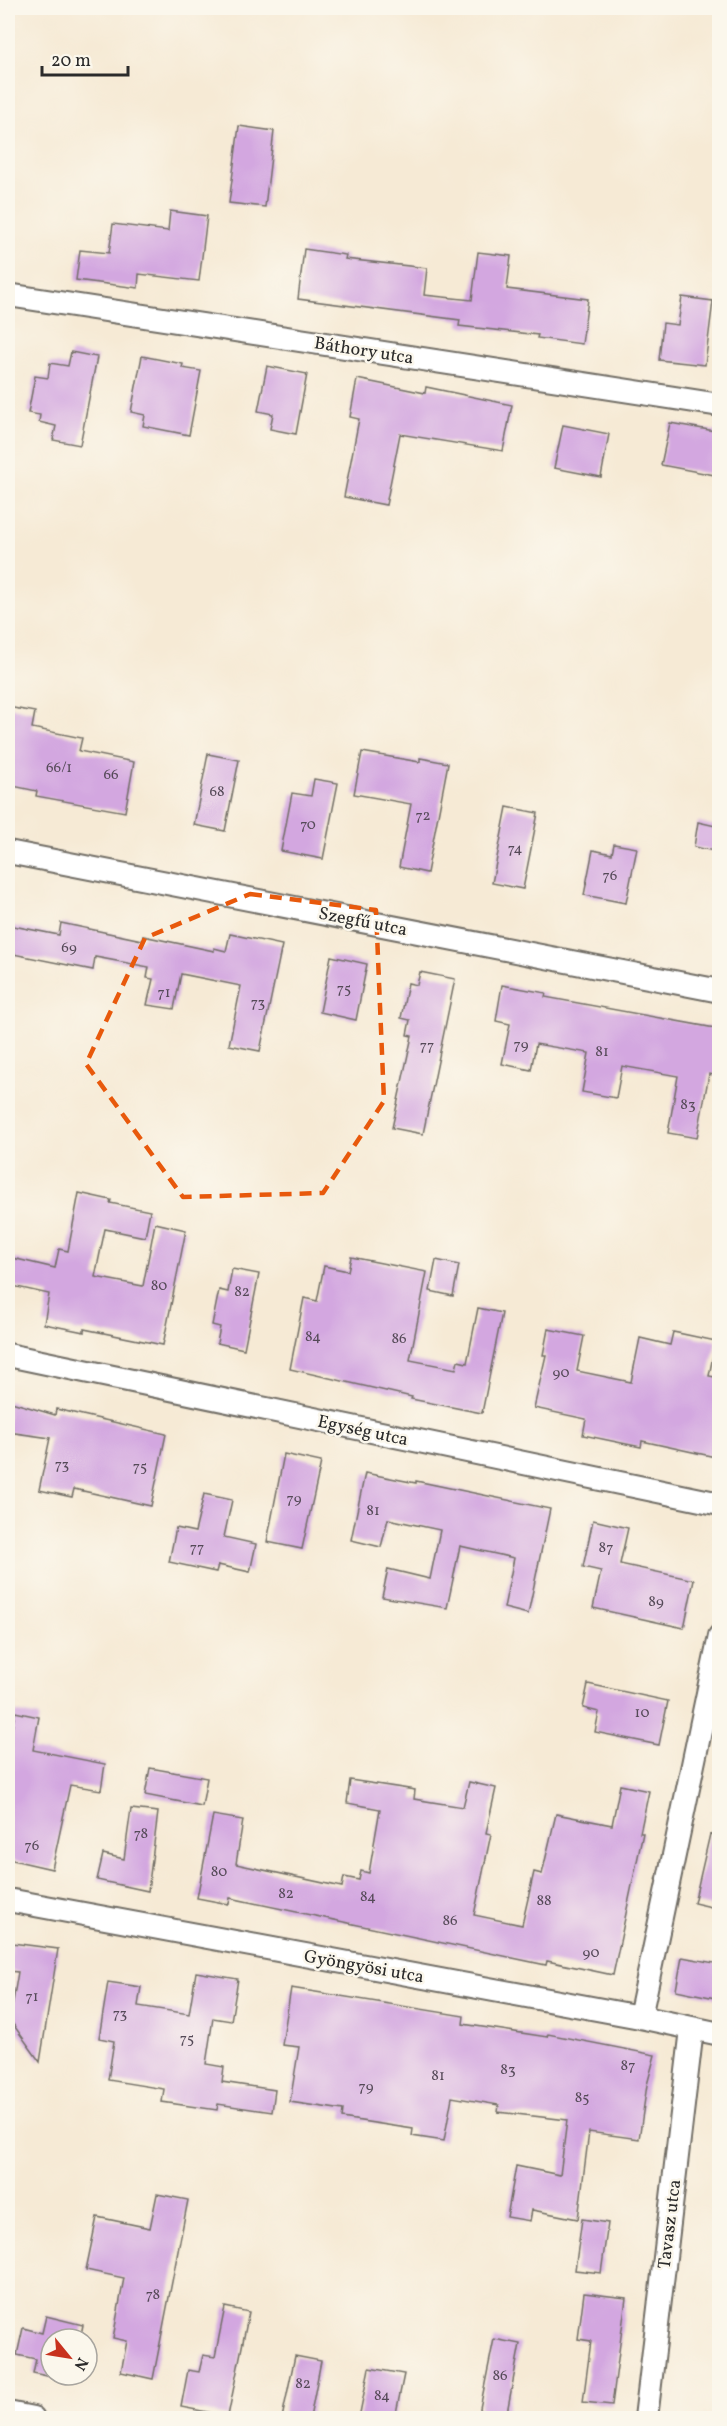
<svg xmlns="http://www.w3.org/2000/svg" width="727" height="2426" viewBox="0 0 727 2426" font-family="Vollkorn,serif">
  <rect width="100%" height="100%" fill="#fbf7ec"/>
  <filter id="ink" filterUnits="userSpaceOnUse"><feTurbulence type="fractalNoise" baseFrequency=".0167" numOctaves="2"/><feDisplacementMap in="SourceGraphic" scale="12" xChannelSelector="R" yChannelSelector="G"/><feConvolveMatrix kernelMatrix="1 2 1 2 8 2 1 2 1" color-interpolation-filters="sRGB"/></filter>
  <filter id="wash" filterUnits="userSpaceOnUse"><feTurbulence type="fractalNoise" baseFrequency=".008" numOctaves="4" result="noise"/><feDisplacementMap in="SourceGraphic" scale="24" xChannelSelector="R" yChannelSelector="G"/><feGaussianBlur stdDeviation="1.35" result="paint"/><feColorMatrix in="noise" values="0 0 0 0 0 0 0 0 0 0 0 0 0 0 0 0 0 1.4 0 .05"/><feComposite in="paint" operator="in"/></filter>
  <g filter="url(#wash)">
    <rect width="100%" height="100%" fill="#f6ead5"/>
    <g id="blocks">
      <!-- building -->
      <path fill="#d3a7e0" d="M239,126L274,131L265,207L229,203Z
        M170,211L207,216L199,281L139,274L138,288L76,280L80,250L109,253L113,224L168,231Z
        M304,249L346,255L345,259L427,268L424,295L472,300L478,252L511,256L507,289L588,299L582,344L537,338L538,335L459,326L460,320L298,299Z
        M682,297L713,301L705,365L659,360L663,323L678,325Z
        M71,352L97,357L80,445L53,440L56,426L39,422L40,415L28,413L35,376L48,378L50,363L68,366Z
        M142,356L183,364L182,368L201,371L189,435L143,426L145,415L131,412Z
        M267,366L307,374L296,434L270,429L273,414L258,411Z
        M357,379L425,393L426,387L512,405L503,451L400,434L386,505L344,497L359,419L350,417Z
        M670,423L720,432V476L661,465Z
        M563,425L609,434L601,477L554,468Z
        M8,707L35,712L32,728L82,738L79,751L134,762L125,812L36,796L37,791L8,785Z
        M362,752L420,762V758L448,763L427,873L399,867L411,804L354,794Z
        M208,754L239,760L225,831L194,825Z
        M314,779L338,783L323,859L281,851L292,793L311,796Z
        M507,807L538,813L523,889L492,883Z
        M698,822L720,827V852L694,847Z
        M614,844L637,848L626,903L584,895L593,850L612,854Z
        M61,923L142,940L143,936L214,951V948L226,951L230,934L282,945L260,1051L229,1045L241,986L181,974L174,1009L147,1005L153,979L147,978L149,967L95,957L93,970L8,953V925L59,935Z
        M331,956L367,964L356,1020L320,1012Z
        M420,972L455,979L423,1134L392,1128L412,1036L407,1035L410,1020L401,1018L408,983L417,985Z
        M502,985L546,993L545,997L720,1029V1076L709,1074L697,1138L668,1133L678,1076L622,1066L616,1098L582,1092L589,1053L536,1044L531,1070L502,1064L510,1024L496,1021Z
        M79,1193L111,1200L110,1203L150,1211L145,1237L105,1229L95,1277L143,1286L155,1223L186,1230L163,1345L84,1329V1332L44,1324L49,1294L8,1285V1257L55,1268L59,1249L68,1251Z
        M351,1257L427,1272L410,1360L456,1369L458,1361L467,1363L478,1308L502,1313L482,1413L411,1399L412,1397L290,1369L304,1298L317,1301L324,1266L348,1271Z
        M436,1260L459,1265L453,1296L430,1291Z
        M232,1269L259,1274L244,1349L217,1343L220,1327L212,1325L219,1290L228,1292Z
        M548,1329L584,1336L577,1371L631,1382L640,1338L670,1345L673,1332L716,1341L709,1376L720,1378V1458L642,1441L641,1447L583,1435L586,1419L534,1408L546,1355H543Z
        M8,1401L55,1415L56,1409L166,1434L151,1506L74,1489L72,1497L39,1490L50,1438L8,1432Z
        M284,1454L321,1462L302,1549L267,1542Z
        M365,1473L416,1483V1481L550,1509L528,1614L504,1608L514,1558L460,1546L447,1608L382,1597L388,1569L430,1579L440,1530L388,1519L381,1547L351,1540Z
        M204,1494L232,1500L224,1537L256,1544L250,1572L218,1565L216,1572L169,1562L176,1528L195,1532Z
        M593,1520L628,1528L620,1564L694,1580L684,1628L593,1608L601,1571L583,1567Z
        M588,1684L668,1701L659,1745L595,1732L599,1712L583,1708Z
        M15,1712L39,1717L33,1750L105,1764L101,1790L70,1785L52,1869L8,1859V1752Z
        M150,1768L207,1778L202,1806L145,1795Z
        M350,1780L415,1790L414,1799L463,1807L469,1782L496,1788L486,1833L491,1834L474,1915L522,1925L534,1872L542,1874L556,1814L612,1825L620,1785L649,1791L640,1833H643L613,1975L547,1961L546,1965L230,1898L229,1904L197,1898L213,1815L243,1820L236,1864L342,1887L344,1877L359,1880L361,1871L369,1873L380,1809L347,1803Z
        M131,1809L158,1812L148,1891L97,1880L103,1854L124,1859Z
        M710,1834L720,1835V1909L694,1903Z
        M12,1943L58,1949L40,2062L10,2020L18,1972L8,1971Z
        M682,1957L720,1964V1999L676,1990Z
        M196,1972L238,1979L231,2021L213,2018L206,2064L224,2067L222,2082L275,2090L272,2112L218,2104L217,2110L162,2102L164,2089L108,2080L114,2041L99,2038L108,1982L141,1987L138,2006L189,2014Z
        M291,1988L464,2016L463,2024L547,2037L548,2034L655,2055L647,2085L639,2139L589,2132L578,2219L532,2210L530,2221L507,2217L516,2166L560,2175L567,2120L498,2112L499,2105L452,2097L444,2141L412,2136L413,2129L342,2118L343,2110L290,2102L299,2047L282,2045Z
        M157,2194L188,2200L153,2379L121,2372L127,2341L113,2338L124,2278L86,2270L97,2217L150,2228Z
        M582,2219L608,2223L601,2273L575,2270Z
        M584,2293L626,2298L612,2405L583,2402L591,2341L578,2339Z
        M225,2307L249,2312L228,2416L181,2407L188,2370L199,2372L203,2355L215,2357Z
        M46,2316L83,2325L80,2339H51V2375H71L70,2381L33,2373L36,2359L17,2355L23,2328L42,2333Z
        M494,2339L520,2344L506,2418H478Z
        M295,2356L321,2361L310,2418H282Z
        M369,2368L404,2374L395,2418H359Z"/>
    </g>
  </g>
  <g filter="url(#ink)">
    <use href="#blocks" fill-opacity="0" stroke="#726e66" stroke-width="1.5"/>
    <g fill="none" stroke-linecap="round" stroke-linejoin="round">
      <defs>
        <path id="minor" d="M8,295L720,405
          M8,852L720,991
          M8,1355L720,1504
          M8,1900L640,2017L720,2034
          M640,2017L720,1636
          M8,2413L33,2418
          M646,2418L692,2029"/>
      </defs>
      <!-- minor casing -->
      <use href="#minor" stroke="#726e66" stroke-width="26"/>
      <!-- minor -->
      <use href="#minor" stroke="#fff" stroke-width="22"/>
    </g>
  </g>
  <!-- marked area -->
  <path fill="none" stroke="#e8590c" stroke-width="4.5" stroke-dasharray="12 8" stroke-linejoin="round" d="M250,894L376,910L384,1101L323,1193L183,1197L86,1064L145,938Z"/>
  <g text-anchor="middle" stroke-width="5" stroke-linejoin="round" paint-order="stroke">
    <!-- number labels -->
    <g font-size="15" fill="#554a58">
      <text x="59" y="772">66/1</text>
      <text x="111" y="779">66</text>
      <text x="217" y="796">68</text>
      <text x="423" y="820">72</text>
      <text x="308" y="829">70</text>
      <text x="515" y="853">74</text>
      <text x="610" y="880">76</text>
      <text x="69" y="952">69</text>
      <text x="344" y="993">75</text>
      <text x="164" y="997">71</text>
      <text x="258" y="1007">73</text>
      <text x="521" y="1049">79</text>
      <text x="427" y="1050">77</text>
      <text x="602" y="1056">81</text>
      <text x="688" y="1109">83</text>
      <text x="159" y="1290">80</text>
      <text x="242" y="1296">82</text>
      <text x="313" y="1341">84</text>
      <text x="399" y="1343">86</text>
      <text x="561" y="1377">90</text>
      <text x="62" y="1469">73</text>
      <text x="140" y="1471">75</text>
      <text x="294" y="1503">79</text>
      <text x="373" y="1515">81</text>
      <text x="197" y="1552">77</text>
      <text x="606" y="1552">87</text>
      <text x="656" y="1606">89</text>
      <text x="642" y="1717">10</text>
      <text x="141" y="1838">78</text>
      <text x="32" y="1850">76</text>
      <text x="219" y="1876">80</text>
      <text x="286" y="1898">82</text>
      <text x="368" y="1901">84</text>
      <text x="544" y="1905">88</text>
      <text x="450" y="1925">86</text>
      <text x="591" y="1957">90</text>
      <text x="32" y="2001">71</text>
      <text x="120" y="2018">73</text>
      <text x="187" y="2043">75</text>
      <text x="628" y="2070">87</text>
      <text x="508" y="2074">83</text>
      <text x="438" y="2080">81</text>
      <text x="366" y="2091">79</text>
      <text x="582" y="2102">85</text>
      <text x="153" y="2299">78</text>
      <text x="500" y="2380">86</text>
      <text x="303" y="2388">82</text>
      <text x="382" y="2400">84</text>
    </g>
    <!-- street labels -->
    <g font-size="18" fill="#2b2b2b" stroke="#fbf7ec">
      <text transform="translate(364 350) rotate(9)" y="6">Báthory utca</text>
      <text transform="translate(363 921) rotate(11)" y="6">Szegfű utca</text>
      <text transform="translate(363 1430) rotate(12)" y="6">Egység utca</text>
      <text transform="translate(364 1966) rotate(10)" y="6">Gyöngyösi utca</text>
      <text transform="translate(669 2224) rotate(-83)" y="6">Tavasz utca</text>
    </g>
  </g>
  <!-- margin -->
  <rect width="727" height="2426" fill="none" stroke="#fbf7ec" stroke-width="30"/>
  <!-- north arrow -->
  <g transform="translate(69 2357) rotate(120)"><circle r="28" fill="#fbf7ec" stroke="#a8a59f" stroke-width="1.5"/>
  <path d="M0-4.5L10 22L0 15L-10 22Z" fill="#c8321e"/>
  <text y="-9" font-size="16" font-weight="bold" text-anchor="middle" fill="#2b2b2b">N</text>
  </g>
  <!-- scale -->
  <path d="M42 66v9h86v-9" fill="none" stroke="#2b2b2b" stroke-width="3"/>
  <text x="51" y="66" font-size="18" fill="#2b2b2b" stroke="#fbf7ec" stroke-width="4.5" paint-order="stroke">20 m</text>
</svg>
